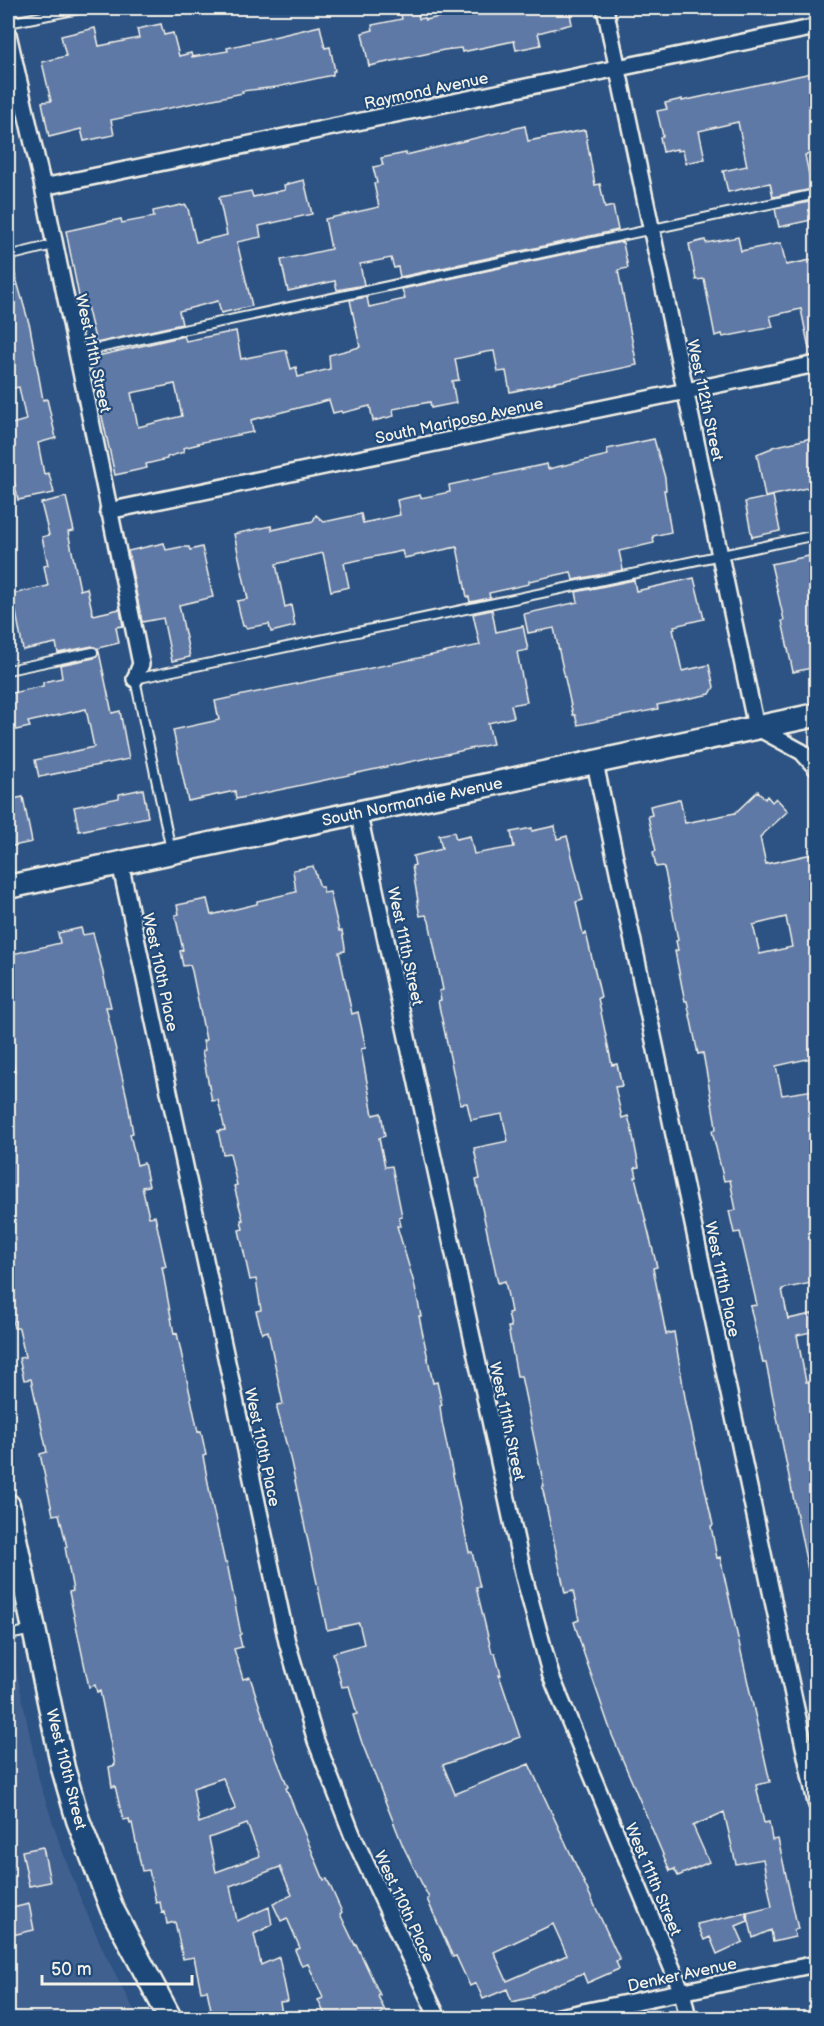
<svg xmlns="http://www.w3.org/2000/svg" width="824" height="2026" viewBox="0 0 824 2026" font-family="'Balsamiq Sans',sans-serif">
  <rect width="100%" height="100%" fill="#2c5383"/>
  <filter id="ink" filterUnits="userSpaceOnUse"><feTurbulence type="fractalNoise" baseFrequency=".0167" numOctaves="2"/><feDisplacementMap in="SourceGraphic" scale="12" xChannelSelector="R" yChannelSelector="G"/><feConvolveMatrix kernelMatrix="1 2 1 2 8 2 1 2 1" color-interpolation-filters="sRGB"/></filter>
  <g filter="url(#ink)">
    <!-- built -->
    <path fill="#3f6190" d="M8,1630L39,1780L59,1842L81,1900L104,1952L138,2018H8Z"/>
    <!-- building -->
    <path fill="#5f79a6" stroke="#f4f1e8" stroke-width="1.5" fill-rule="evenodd" d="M410,8H417L419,19L425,18V20L469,11V8H569L572,24L538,33L541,45L516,50L514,41L462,52L461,48L444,50L369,66L362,33L373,30L372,25L402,19L400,10Z
      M161,24L164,35L173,33L179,56L191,53L192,57L228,51L227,48L320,26L325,48L330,47L335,71H333V75L277,87L242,91L243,93L111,120L114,135L84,141L81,129L49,137L42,102L51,101L42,62L66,56L61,36L95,28L99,46L139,38L137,29Z
      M816,72V124L811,125L816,153L805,155L812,189L773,197L770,183L728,192L723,171L747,166L738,122L699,131L705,159L686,163L683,150L677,151V149L663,152L660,137L663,136L657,111L667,109L665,103L682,99V101Z
      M525,126L528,141L585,130L595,185L600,184L605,208L613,206L618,230L400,277L398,267L394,268L391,258L360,264L364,285L337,290L335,281L288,291L281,260L331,249L325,219L379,207L374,184L377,183L373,167L383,165L381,158L406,153V155Z
      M304,180L312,214L259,226L261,237L237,242L252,306L221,313L218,301L179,311L182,324L96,343L87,306L81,307L66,231L121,219L122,223L154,217L153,211L181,205L182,206L186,205L188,209L196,242L227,235L219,197L251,191L253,197L285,190L284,185Z
      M814,201L816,219L779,227L775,209Z
      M738,237L741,251L781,243L786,265L816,259V348L809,349L801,309L770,316L773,327L723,337L722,334L715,336L704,279L696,280L689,244L705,240L706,243Z
      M621,242L623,243L628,268L618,270L637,365L510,392L506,371L498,372L494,351L486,352L455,359L459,380L452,381L456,403L431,408L430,402L393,409L394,416L373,421L370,406L342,413L341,411L333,413L329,400L251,420L253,432L198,443L199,444L183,448L184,452L167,457V459L146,464L147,468L115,475L89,358L184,336L186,341L236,331L241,359L286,350L291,369L296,367L298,377L330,369L329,355L360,347L350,300L367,297L369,307L405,299L402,289ZM175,384L182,416L138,427L131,393Z
      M12,264L30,327L43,400L47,399L56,438L38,443L44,474L48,473L50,477L54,493L18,500L8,450V425L26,420L19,387L8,389V265Z
      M816,437V486L765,497L757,454L772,448V447Z
      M654,439L665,478L666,490H664L671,532L653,536L654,543L619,551L623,570L573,580L571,572L529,581V584L489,593L490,598L470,602L469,597H467L457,547L404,558L402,551L344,563L349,587L331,591L323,553L276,564L285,607L291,605L295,626L271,632L269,624L246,628L245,626H243L237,601L248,599L234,534L271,526L272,530L313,521L316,515L324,522L361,514L363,523L400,515L397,500L420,495L421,498L450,492L449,485L547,464L548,469L608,455L607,449Z
      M773,496L780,531L752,537L745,502Z
      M66,497L74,531L68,532L80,590L87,588L93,615L120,609L123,626L116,627L119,643L98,648V650L92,646L58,653L56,643L23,650L16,612L8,614V595L48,586L44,566L48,565L42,537L49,535L41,503Z
      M164,543L166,550L181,547H189L190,550L202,547L213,597L179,605L190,657L172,661L163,618L142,622L128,551Z
      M809,556L816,591V667L793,672L782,621L784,620L771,564Z
      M694,578L704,619L674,626L675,629H673L682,671L709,665L714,687L710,694L657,705L658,709L578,725L575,715H573L554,628L528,633L524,614L578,602L576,592L634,580L636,591Z
      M492,610L496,632L523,626L528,650L517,652L527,702L511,705L514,717L488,723L493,744L236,799L235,791L188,801L173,730L219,720L215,701L480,645L473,614Z
      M99,652L112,713L120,711L129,759L39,777L35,760L94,747L86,709L28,722L30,727L11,731L8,716V694L43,686V682L62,678L60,665L94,658Z
      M143,789L148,817L79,831L74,807L119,798V794Z
      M758,791L765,799L767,796L772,802L776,798L788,811L760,837L766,864L812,854L816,874V1057L776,1066L782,1095L814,1090L816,1107V1282L782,1289L788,1319L816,1313V1331L797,1335L806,1382H816V1574L809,1575L766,1363H763L750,1306L757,1305L740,1232L734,1233L729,1211L736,1210L730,1180L724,1181L712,1131L716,1129L715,1120L703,1053L698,1054L687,1001H685L682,987L675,951L678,950L676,941L678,940L665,871L663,866L656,867L653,852L656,851L648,816L652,815L650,806L680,799L685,823L735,813ZM786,917L792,947L760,954L753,925Z
      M23,797L32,842L8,847V800Z
      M555,826L557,839L567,836L583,900L576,902L583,934L586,933L601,997L598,998L612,1065L617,1064L622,1086L615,1087L622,1118L628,1116L632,1131L639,1167L635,1168L637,1177H635L657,1267L653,1268L666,1334L674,1332L686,1403L713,1525L711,1526L717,1558L720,1557L770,1782L756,1785L764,1823L769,1822L772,1840L778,1839L798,1929L794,1930L795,1937L773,1942L771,1930L753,1938L747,1913L772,1907L763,1859L736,1864L724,1812L693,1826L709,1862L678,1876L674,1869L670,1871L612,1735L584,1654L574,1622L579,1620L573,1591L565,1593L542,1486H544L521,1376H517L508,1327H511L508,1313L511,1312L505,1281L498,1283L476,1180L480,1179L474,1148L508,1141L502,1114L471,1120L467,1103L460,1104L438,1001L441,1000L439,991L443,990L429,921L426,915L420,916L417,901H418L412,866L415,865L413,856L442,849L439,835L454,832L456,839L470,836L474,854L514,847L511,832L532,828V831Z
      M313,866L320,887H323L324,893L330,892L339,931H342L345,947V951L339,952L352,1014L358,1012L366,1048L361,1049L373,1115L381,1113L385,1136L379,1138L385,1167L392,1166L402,1216L399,1217L401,1226H397L414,1283L421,1316H419L433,1383L437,1382L442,1405L440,1406L442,1422L469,1552H472L480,1587H476L492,1653H495L501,1675H499L520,1737L443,1765L455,1794L529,1764L620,1960L616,1961L619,1969L587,1983L583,1973L532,1995L533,1997L512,2002L507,1989L483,1999L476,1983L470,1986L456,1956L453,1957L427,1899L429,1898L403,1846L362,1743L353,1715L357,1714L349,1686L342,1687L333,1653L364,1644L359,1623L327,1630L291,1462L277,1409V1405L283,1404L268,1331L262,1333L256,1311L261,1310L256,1279L250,1280L239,1230L243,1229L241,1220H243L234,1186L237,1185L230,1153L223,1154L218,1131L225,1130L218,1100L212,1101L202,1051L205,1050L203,1041L206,1040L192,971L190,965L183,966L180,951L183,950L175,915L179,914L177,905L207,899L211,915L257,904V901L296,892L293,870ZM553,1924L567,1955L507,1981L494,1952Z
      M81,928L83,935L93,933L101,964L111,1007H106L127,1098L133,1133L130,1134L137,1165L144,1163L149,1186L142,1187L149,1217L155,1216L166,1267H162L174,1334L177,1333L198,1432L201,1431L206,1455L203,1456L212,1504L225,1563H227L241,1634L239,1635L242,1647L234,1649L243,1679L250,1677L277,1760L288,1787L286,1788L304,1832L324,1880L327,1879L342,1912L340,1914L355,1945L356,1944L380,1995L378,1996L385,2011L381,2013L384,2019H327L318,2000L323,1998L308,1964L302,1966L295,1950L300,1948L287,1918L281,1921L273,1904L292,1895L280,1867L230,1886L237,1921L269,1907L272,1925L254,1934L261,1965L279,1957L288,2001L280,2002L283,2019H213L207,1990L201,1991L194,1957L183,1959L175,1922L167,1924L165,1912L162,1913L160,1902L156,1903L149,1870L142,1871L132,1823L130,1824L129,1819L123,1820L115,1786L112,1787L109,1767L115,1765L100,1691L97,1692L95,1685L89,1687L69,1592L73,1591L65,1547H67L59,1514L53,1515L40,1454L47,1452L31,1379L24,1380L19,1358L25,1357L19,1328H14L8,1300V1073L15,1072L8,1038V955L60,943L58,933ZM223,1778L236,1809L199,1823L193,1788ZM247,1824L260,1856L216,1872L209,1838Z
      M43,1847L50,1882L29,1886L22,1851Z
      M29,1904L34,1930L8,1936V1909Z
      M746,1913L748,1921L736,1926L743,1942L717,1954L710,1937L704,1940L697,1924Z"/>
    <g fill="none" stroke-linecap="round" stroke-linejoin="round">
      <defs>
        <path id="lane" d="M8,23L84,8
          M8,256L53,245
          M76,353L816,194
          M8,670L93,652
          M171,850L135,679L816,535
          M8,1635L33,1630"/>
        <path id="street" d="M605,8L756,727L802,752L816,768
          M8,34L43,187L141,664L135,679
          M43,187L816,27
          M108,511L816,364
          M595,763L816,1803
          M358,811L524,1577L551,1676L682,1992L688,2018
          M120,863L287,1642L316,1741L352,1834L438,2018
          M554,2018L816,1964"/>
        <path id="secondary" d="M8,887L816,715
          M8,1505L63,1768L78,1820L112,1909L170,2018"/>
      </defs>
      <!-- lane casing -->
      <use href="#lane" stroke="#f4f1e8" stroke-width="12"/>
      <!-- street casing -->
      <use href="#street" stroke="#f4f1e8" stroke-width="20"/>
      <!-- secondary casing -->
      <use href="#secondary" stroke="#f4f1e8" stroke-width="27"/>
      <!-- lane -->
      <use href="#lane" stroke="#1f4a7a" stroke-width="8"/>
      <!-- street -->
      <use href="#street" stroke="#1f4a7a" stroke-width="15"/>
      <!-- secondary -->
      <use href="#secondary" stroke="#1f4a7a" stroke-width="22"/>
    </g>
  </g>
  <g text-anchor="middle" stroke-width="4.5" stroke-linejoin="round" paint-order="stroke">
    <!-- street labels -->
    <g font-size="16" fill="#f4f1e8" stroke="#1f4a7a">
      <text transform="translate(426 90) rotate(-12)" y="6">Raymond Avenue</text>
      <text transform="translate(94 353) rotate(78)" y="6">West 111th Street</text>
      <text transform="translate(706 400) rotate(78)" y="6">West 112th Street</text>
      <text transform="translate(459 420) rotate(-12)" y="6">South Mariposa Avenue</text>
      <text transform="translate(412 801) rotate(-12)" y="6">South Normandie Avenue</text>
      <text transform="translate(406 946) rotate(78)" y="6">West 111th Street</text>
      <text transform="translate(161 972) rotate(78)" y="6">West 110th Place</text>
      <text transform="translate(723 1279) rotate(78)" y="6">West 111th Place</text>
      <text transform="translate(508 1421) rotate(78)" y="6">West 111th Street</text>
      <text transform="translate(263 1447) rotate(78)" y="6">West 110th Place</text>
      <text transform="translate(67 1769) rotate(76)" y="6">West 110th Street</text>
      <text transform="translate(654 1879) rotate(67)" y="6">West 111th Street</text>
      <text transform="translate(405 1906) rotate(65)" y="6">West 110th Place</text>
      <text transform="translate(682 1974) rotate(-12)" y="6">Denker Avenue</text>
    </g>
  </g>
  <!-- margin -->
  <rect width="824" height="2026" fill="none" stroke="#1f4a7a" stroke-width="30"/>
  <rect x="15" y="15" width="794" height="1996" fill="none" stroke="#f4f1e8" stroke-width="2" filter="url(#ink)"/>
  <!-- scale -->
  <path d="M42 1975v9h150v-9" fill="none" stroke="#f4f1e8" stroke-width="3"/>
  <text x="51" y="1975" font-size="18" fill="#f4f1e8" stroke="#1f4a7a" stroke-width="4.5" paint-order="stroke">50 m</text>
</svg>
